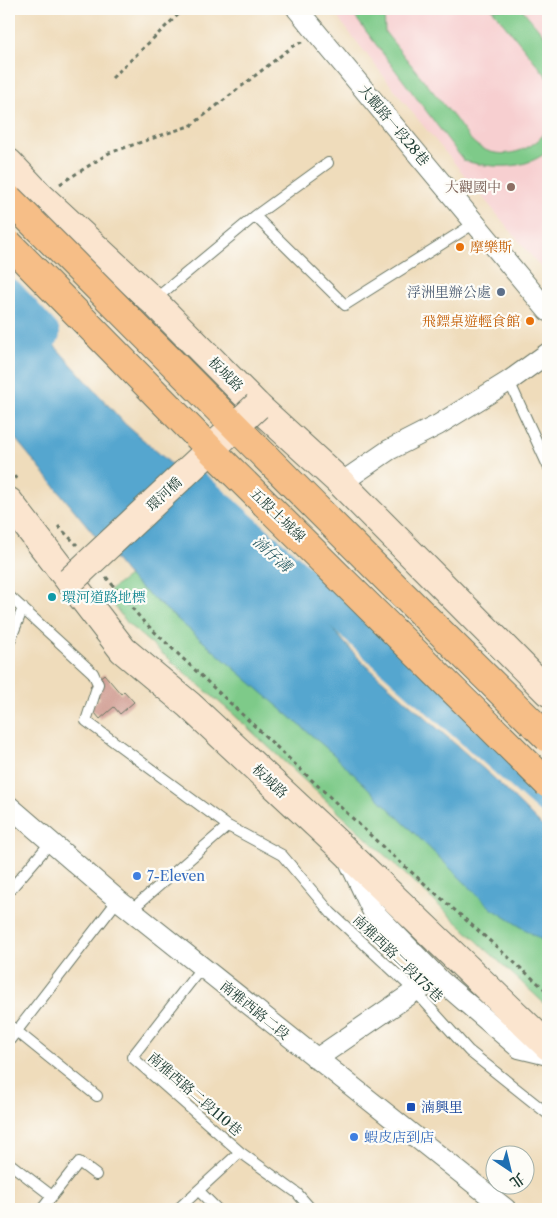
<svg xmlns="http://www.w3.org/2000/svg" width="557" height="1218" viewBox="0 0 557 1218" font-family="'Libre Caslon Text','Noto Serif TC',serif">
  <rect width="100%" height="100%" fill="#fdfcf7"/>
  <filter id="ink" filterUnits="userSpaceOnUse"><feTurbulence type="fractalNoise" baseFrequency=".02" numOctaves="2"/><feDisplacementMap in="SourceGraphic" scale="10" xChannelSelector="R" yChannelSelector="G"/><feConvolveMatrix kernelMatrix="1 2 1 2 8 2 1 2 1" color-interpolation-filters="sRGB"/></filter>
  <filter id="wash" filterUnits="userSpaceOnUse"><feTurbulence type="fractalNoise" baseFrequency=".0096" numOctaves="4" result="noise"/><feDisplacementMap in="SourceGraphic" scale="20" xChannelSelector="R" yChannelSelector="G"/><feGaussianBlur stdDeviation="1.12" result="paint"/><feColorMatrix in="noise" values="0 0 0 0 0 0 0 0 0 0 0 0 0 0 0 0 0 1.4 0 .05"/><feComposite in="paint" operator="in"/></filter>
  <g filter="url(#wash)">
    <rect width="100%" height="100%" fill="#efdcbb"/>
    <!-- built -->
    <path fill="#f7cfd0" d="M331,9H548V276L411,111Z"/>
    <!-- green -->
    <path fill="#7eca89" stroke="#4e845e" d="M353,9H384L385,32C407,60 430,88 453,116C460,125 468,139 478,146C501,162 535,151 548,128V151C524,171 493,168 464,161L353,14Z
      M492,9H522L548,40V78Z
      M133,573L548,926V1007L233,714L129,625L105,594Z"/>
    <!-- water -->
    <path fill="#54a6cf" stroke="#3a7282" d="M9,295L125,424L213,500L275,565L362,662L495,779L548,832V944L491,908L332,753L132,580L9,431Z"/>
    <g fill="none" stroke-linecap="round" stroke-linejoin="round">
      <!-- river -->
      <path stroke="#54a6cf" stroke-width="32" d="M9,295L44,334
        M187,479L548,799"/>
    </g>
    <g id="blocks">
      <!-- building -->
      <path fill="#d09c92" d="M104,674L121,694L124,691L134,702L120,714L114,707L100,719L90,707L100,698L90,686Z"/>
    </g>
  </g>
  <g filter="url(#ink)">
    <use href="#blocks" fill-opacity="0" stroke="#687563" stroke-width="1"/>
    <g fill="none" stroke-linecap="round" stroke-linejoin="round">
      <defs>
        <path id="lane" d="M255,216L345,305L475,223
          M154,300L255,216L328,163
          M509,381L548,466
          M9,596L93,673L98,684L86,721L228,826L131,910
          M9,643L23,608
          M228,826L282,855L331,913L415,991L469,1051L548,1114
          M9,891L51,842
          M9,1025L97,1096
          M9,1041L118,900
          M240,1152L297,1193L311,1209
          M9,1163L52,1196
          M199,1191L217,1209
          M42,1209L79,1162L96,1175
          M178,1209L240,1152L132,1057L202,967"/>
        <path id="street" d="M297,9L548,311
          M341,483L389,450L438,425L509,381L548,353
          M9,806L118,900L506,1209
          M348,859L372,910L440,980L519,1048L548,1055
          M316,1059L415,991L440,980"/>
        <path id="secondary" d="M9,163L40,196L153,301L257,406L341,483L548,692
          M9,502L123,650L189,705L342,848L548,1046"/>
      </defs>
      <!-- lane casing -->
      <use href="#lane" stroke="#687563" stroke-width="12"/>
      <!-- street casing -->
      <use href="#street" stroke="#687563" stroke-width="22"/>
      <!-- secondary casing -->
      <use href="#secondary" stroke="#687563" stroke-width="30"/>
      <!-- path -->
      <path stroke="#687563" stroke-width="3" stroke-dasharray="4 4" stroke-linecap="butt" d="M112,78L184,9
        M60,184L109,153L192,125L293,46L302,42
        M9,470L19,482
        M58,526L77,545
        M106,577L143,621L384,848L548,992"/>
      <!-- lane -->
      <use href="#lane" stroke="#fff" stroke-width="10"/>
      <!-- street -->
      <use href="#street" stroke="#fff" stroke-width="20"/>
      <!-- secondary -->
      <use href="#secondary" stroke="#fbe5cf" stroke-width="28"/>
      <defs>
        <path id="secondary-bridge" d="M70,581L257,406"/>
        <path id="highway-bridge" d="M9,199C189,378 366,561 548,738
          M9,244L212,451L548,784"/>
      </defs>
      <!-- secondary-bridge casing -->
      <use href="#secondary-bridge" stroke="#687563" stroke-width="30" stroke-linecap="butt"/>
      <!-- highway-bridge casing -->
      <use href="#highway-bridge" stroke="#687563" stroke-width="30" stroke-linecap="butt"/>
      <!-- secondary-bridge -->
      <use href="#secondary-bridge" stroke="#fbe5cf" stroke-width="28"/>
      <!-- highway-bridge -->
      <use href="#highway-bridge" stroke="#f6be87" stroke-width="28"/>
    </g>
  </g>
  <!-- markers -->
  <circle fill="#8d6e63" stroke="#fdfcf7" stroke-width="2" cx="511" cy="187" r="5"/>
  <g fill="#e8710a" stroke="#fdfcf7" stroke-width="2">
    <circle cx="460" cy="247" r="5"/>
    <circle cx="530" cy="321" r="5"/>
  </g>
  <circle fill="#5c6f8a" stroke="#fdfcf7" stroke-width="2" cx="501" cy="292" r="5"/>
  <circle fill="#0f9aa8" stroke="#fdfcf7" stroke-width="2" cx="52" cy="597" r="5"/>
  <g fill="#3f7fe0" stroke="#fdfcf7" stroke-width="2">
    <circle cx="137" cy="876" r="5"/>
    <circle cx="354" cy="1137" r="5"/>
  </g>
  <rect fill="#1a4fb4" stroke="#fdfcf7" stroke-width="2" x="406" y="1102" width="10" height="10" rx="2.5"/>
  <g text-anchor="middle" stroke-width="4.5" stroke-linejoin="round" paint-order="stroke">
    <!-- street labels -->
    <g font-size="14" fill="#1f3d34" stroke="#fdfcf7">
      <text transform="translate(394 125) rotate(50)" y="5">大觀路一段28巷</text>
      <text transform="translate(226 374) rotate(45)" y="5">板城路</text>
      <text transform="translate(164 494) rotate(-43)" y="5">環河橋</text>
      <text transform="translate(278 515) rotate(44)" y="5">五股土城線</text>
      <text transform="translate(270 781) rotate(43)" y="5">板城路</text>
      <text transform="translate(398 958) rotate(44)" y="5">南雅西路二段175巷</text>
      <text transform="translate(255 1010) rotate(39)" y="5">南雅西路二段</text>
      <text transform="translate(195 1094) rotate(41)" y="5">南雅西路二段110巷</text>
    </g>
    <!-- education labels -->
    <g font-size="14" fill="#785e54" stroke="#fdfcf7" text-anchor="end">
      <text x="501" y="192">大觀國中</text>
    </g>
    <!-- food labels -->
    <g font-size="14" fill="#c56008" stroke="#fdfcf7" text-anchor="start">
      <text x="470" y="252">摩樂斯</text>
      <text x="520" y="326" text-anchor="end">飛鏢桌遊輕食館</text>
    </g>
    <!-- service labels -->
    <g font-size="14" fill="#4e5e75" stroke="#fdfcf7" text-anchor="end">
      <text x="491" y="297">浮洲里辦公處</text>
    </g>
    <!-- culture labels -->
    <g font-size="14" fill="#0d838f" stroke="#fdfcf7" text-anchor="start">
      <text x="62" y="602">環河道路地標</text>
    </g>
    <!-- shop labels -->
    <g font-size="14" fill="#366cbe" stroke="#fdfcf7" text-anchor="start">
      <text x="147" y="881">7-Eleven</text>
      <text x="364" y="1142">蝦皮店到店</text>
    </g>
    <!-- transit labels -->
    <g font-size="14" fill="#164399" stroke="#fdfcf7" text-anchor="start">
      <text x="421" y="1112">湳興里</text>
    </g>
    <!-- water labels -->
    <g font-size="15" font-style="italic" fill="#32626a" stroke="#fdfcf7">
      <text transform="translate(272 554) rotate(42)" y="5">湳仔溝</text>
    </g>
  </g>
  <!-- margin -->
  <rect width="557" height="1218" fill="none" stroke="#fdfcf7" stroke-width="30"/>
  <!-- north arrow -->
  <g transform="translate(510 1170) rotate(145)"><circle r="24" fill="#fdfcf7" stroke="#a4b0a9"/>
  <path d="M0-4L9 19L0 12L-9 19Z" fill="#1f6fb2"/>
  <text y="-8" font-size="14" font-weight="bold" text-anchor="middle" fill="#1f3d34">北</text>
  </g>
</svg>
